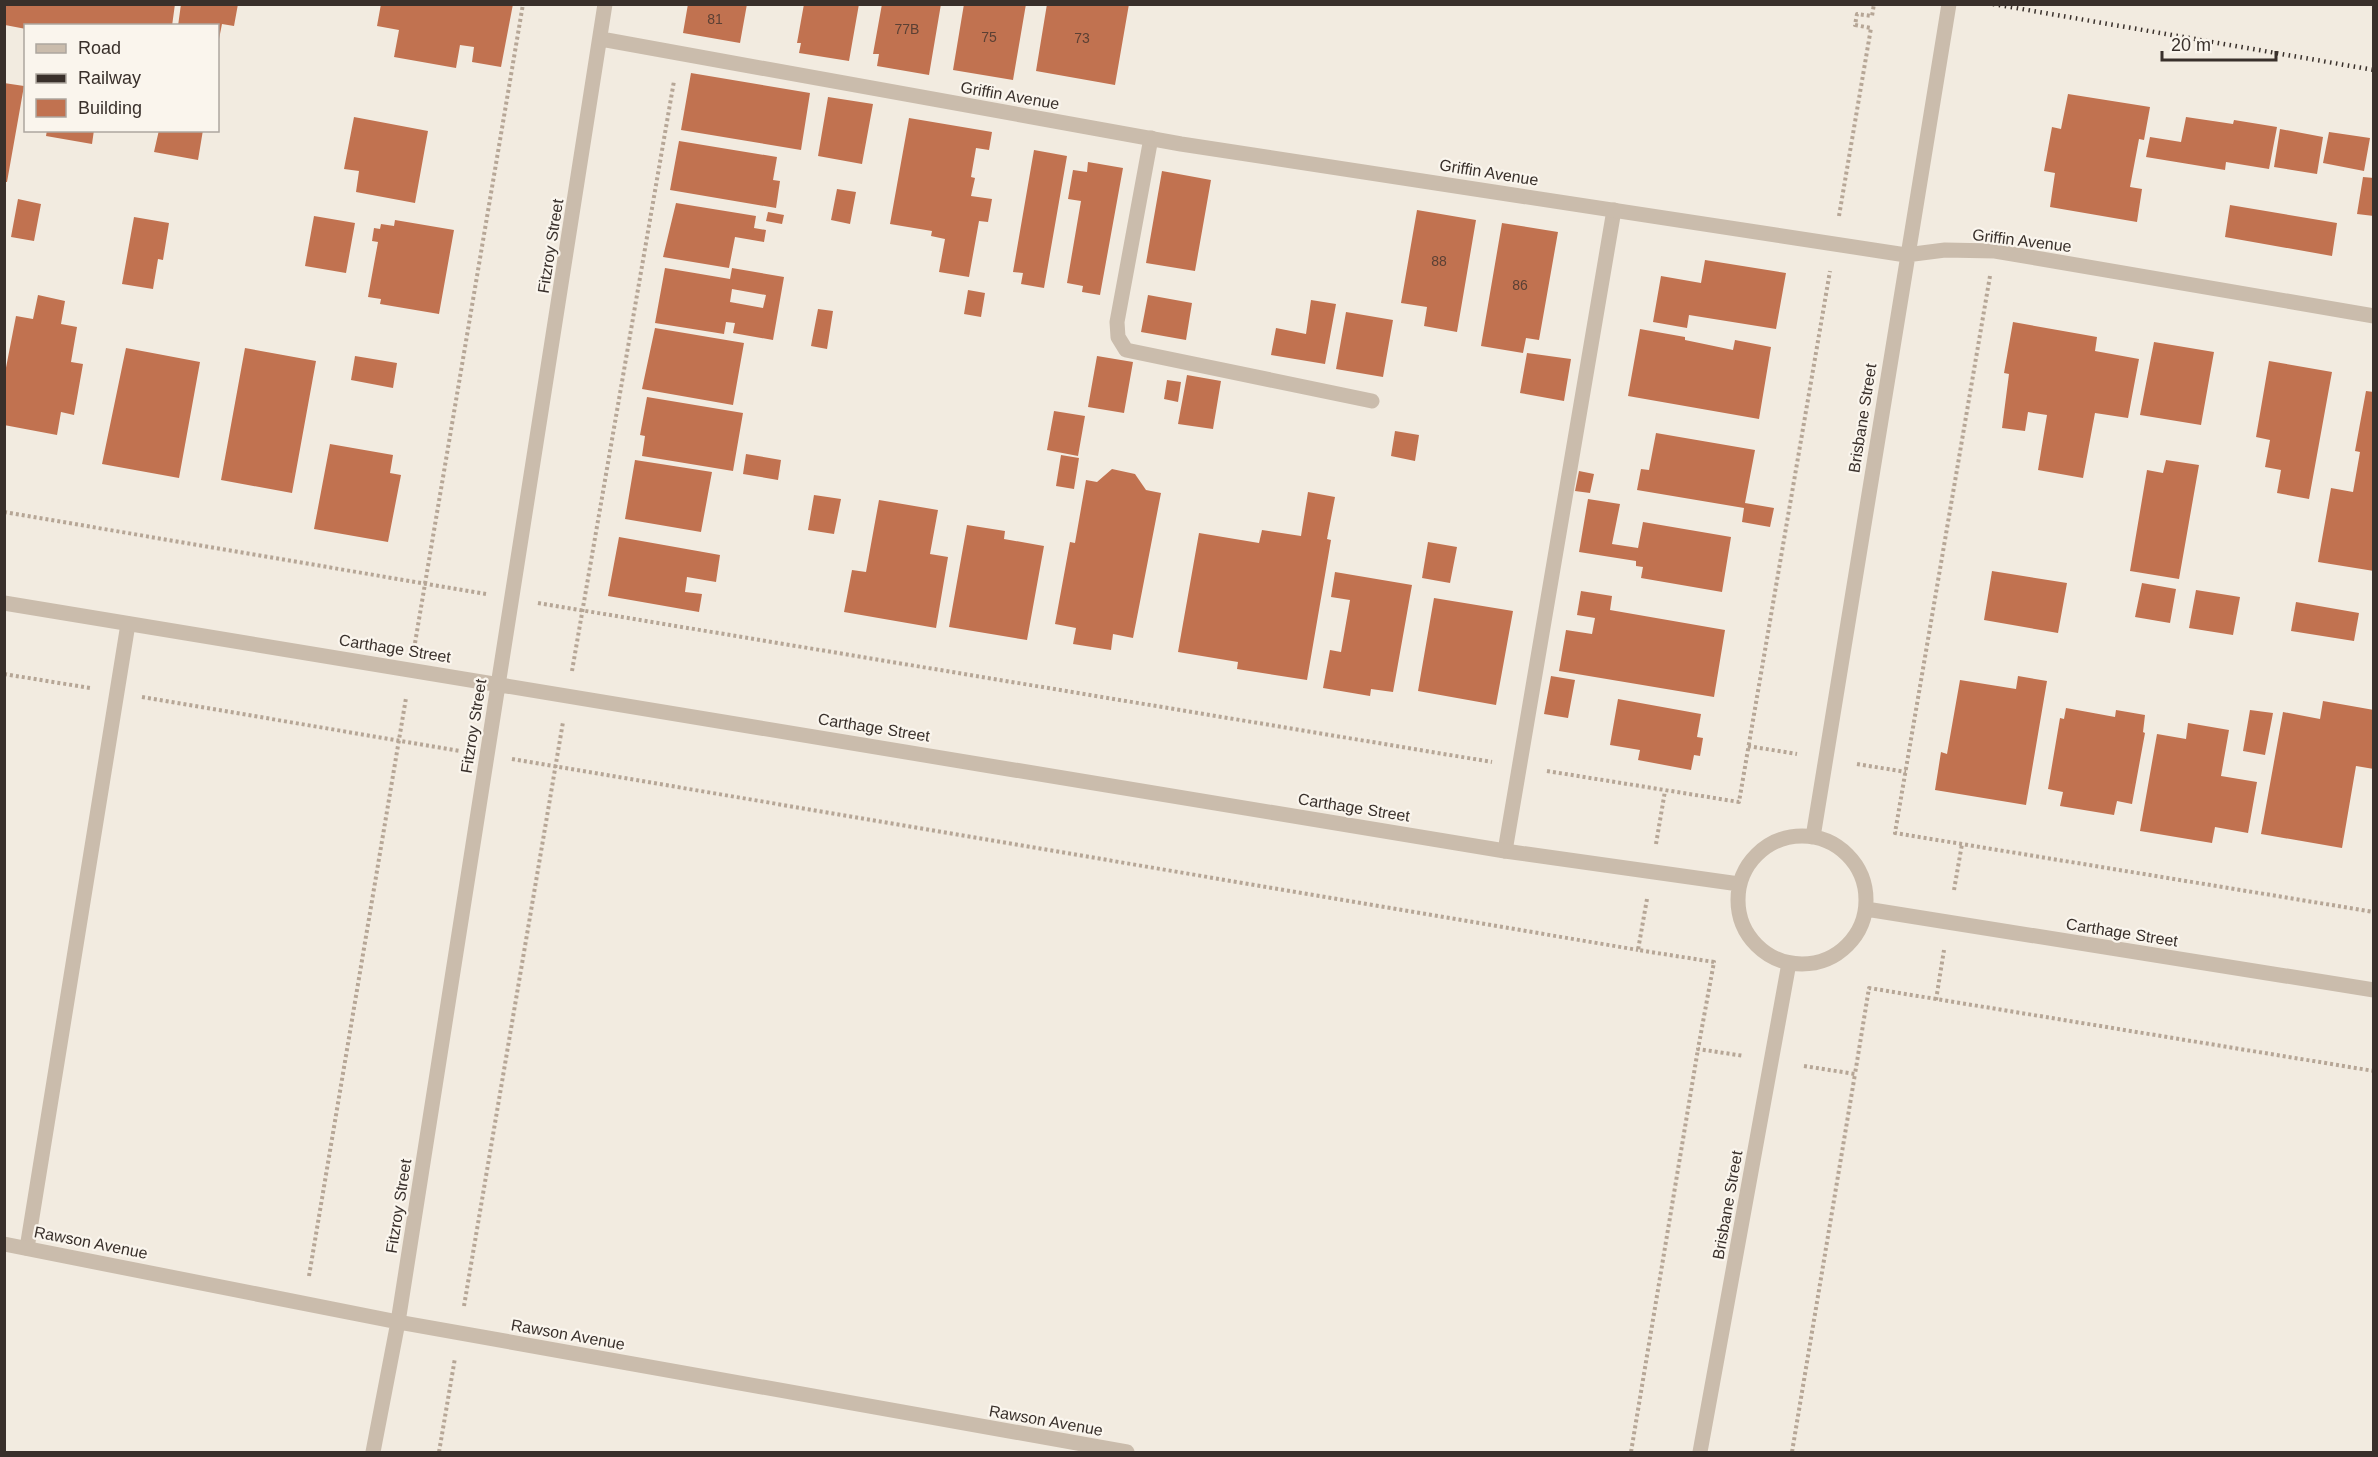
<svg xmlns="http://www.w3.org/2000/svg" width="2378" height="1457" viewBox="0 0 2378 1457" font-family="Arial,sans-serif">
  <rect width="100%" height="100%" fill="#f2ebe0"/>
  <!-- building -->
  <path fill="#c17250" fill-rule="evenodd" d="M5,4H175L172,26H26V29L5,25Z
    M181,4H238L234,26L222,24L218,44V26H178Z
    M381,4H513L501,67L472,62L474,47L460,45L456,68L394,57L399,30L377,26Z
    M688,4H747L740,43L683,33Z
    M804,4H859L849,61L799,53L801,43H797Z
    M882,4H941L929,75L877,66L879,54H873Z
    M964,4H1026L1013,80L953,70Z
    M1047,4H1129L1115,85L1036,71Z
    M691,73L810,93L801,150L681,130Z
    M4,83L24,86L7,182H4Z
    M2068,94L2150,107L2144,140L2139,139L2130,187L2142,189L2137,222L2050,207L2055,173L2044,171L2052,127L2061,129Z
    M828,97L873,104L862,164L818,156Z
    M354,117L428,131L415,203L356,192L359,171L344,169Z
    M2186,117L2233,124L2234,120L2277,127L2269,169L2226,162L2225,170L2146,157L2150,137L2181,142Z
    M909,118L992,132L989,150L976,148L971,177L975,178L971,196L992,199L988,222L979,221L969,277L939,272L945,239L931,236L932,231L890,224Z
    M2280,129L2323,137L2317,174L2274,167Z
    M47,130H94L92,144L46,136Z
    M159,130H203L198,160L154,152Z
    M2329,132L2370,138L2364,171L2323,163Z
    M679,141L777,157L773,180L780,181L776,208L670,190Z
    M1034,150L1067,156L1044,288L1021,284L1023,273L1013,272Z
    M1088,162L1123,168L1100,295L1082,292L1083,286L1067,283L1081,201L1068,199L1073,170L1087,172Z
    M1162,171L1211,180L1195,271L1146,263Z
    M2363,177L2374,178V216L2357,214Z
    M837,189L856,192L850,224L831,220Z
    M18,199L41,204L34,241L11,237Z
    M676,203L756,216L754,228L766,230L764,242L735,237L729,268L663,257Z
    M2230,205L2337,223L2332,256L2225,237Z
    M1417,210L1476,220L1457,332L1424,326L1427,307L1401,303Z
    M768,212L784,215L782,224L766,221Z
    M314,216L355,223L346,273L305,266Z
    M134,217L169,223L163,260L158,259L153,289L122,284Z
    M395,220L454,230L439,314L380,304L381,299L368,297L378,242L372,241L374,228L380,229L381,224L394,226Z
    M1502,223L1558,232L1539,340L1526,338L1523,353L1481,346Z
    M1705,260L1786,273L1776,329L1689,315L1687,328L1653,322L1661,276L1701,283Z
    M665,268L730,279L732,268L784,277L773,340L733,333L735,323L726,322L724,334L655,323ZM732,289L766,295L763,308L730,302Z
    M968,290L985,293L981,317L964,314Z
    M38,295L65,301L61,324L77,327L71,362L83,364L74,415L61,412L57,435L4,425V378L16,316L33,319Z
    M1148,295L1192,303L1186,340L1141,332Z
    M1311,300L1336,304L1325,364L1271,355L1276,328L1306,334Z
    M818,309L833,311L827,349L811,346Z
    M1346,312L1393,320L1383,377L1336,369Z
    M2013,322L2097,337L2095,351L2139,359L2128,418L2095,413L2083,478L2038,470L2047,415L2028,412L2025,431L2002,428L2009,374L2004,373Z
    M655,328L744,343L733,405L642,389Z
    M1640,329L1685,337V340L1733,350L1735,340L1771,347L1759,419L1628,396Z
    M2154,342L2214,352L2201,425L2140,415Z
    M126,348L200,362L179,478L102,464Z
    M245,348L316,361L292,493L221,480Z
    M1527,353L1571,359L1564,401L1520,393Z
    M355,356L397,363L393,388L351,380Z
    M1097,356L1133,362L1124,413L1088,407Z
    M2269,361L2332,372L2309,499L2277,493L2281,470L2265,467L2270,440L2256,437Z
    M1187,375L1221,381L1213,429L1178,424Z
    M1167,380L1181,382L1178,402L1164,399Z
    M2366,391L2374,392V571L2318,562L2331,488L2353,492L2360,452L2355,451Z
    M647,397L743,413L733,471L642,456L645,436L640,435Z
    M1054,411L1085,416L1078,456L1047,450Z
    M1395,431L1419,435L1415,461L1391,456Z
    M1656,433L1755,450L1745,503L1774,508L1770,527L1742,522L1744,508L1637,490L1641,469L1649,470Z
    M330,444L393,455L390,473L401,475L388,542L314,529Z
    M746,454L781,460L778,480L743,474Z
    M1061,455L1079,458L1074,489L1056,486Z
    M635,460L712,472L701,532L625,519Z
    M2166,460L2199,465L2179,579L2130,571L2147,470L2163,473Z
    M1112,469L1135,474L1146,490L1161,493L1133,638L1113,634L1111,650L1073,644L1076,628L1055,624L1070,542L1075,543L1086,480L1097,482Z
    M1579,471L1594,474L1590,493L1575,491Z
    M1308,492L1335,497L1327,539L1331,540L1307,680L1237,669L1238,662L1178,652L1199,533L1259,543L1262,530L1301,536Z
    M814,495L841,499L834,534L808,530Z
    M1588,499L1620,504L1612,544L1638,548L1643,522L1731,537L1722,592L1641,578L1643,567L1636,566V561L1579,552Z
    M879,500L938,510L930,554L948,557L936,628L844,612L852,570L866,572Z
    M967,525L1005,531L1004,539L1044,546L1027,640L949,627Z
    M619,537L720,555L716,582L687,577L685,592L702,594L699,612L608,596Z
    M1428,542L1457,547L1450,583L1422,578Z
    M1992,571L2067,583L2058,633L1984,620Z
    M1335,572L1412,585L1393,692L1371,689L1370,696L1323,688L1330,650L1341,652L1350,600L1331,597Z
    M2142,583L2176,589L2170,623L2135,617Z
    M2196,590L2240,597L2233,635L2189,628Z
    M1581,591L1612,596L1610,610L1725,630L1714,697L1559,671L1566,630L1592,634L1595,618L1577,615Z
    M1434,598L1513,611L1496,705L1418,691Z
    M2296,602L2359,613L2354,641L2291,631Z
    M1551,676L1575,680L1568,718L1544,714Z
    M2018,676L2047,681L2026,805L1935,790L1941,752L1947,754L1960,680L2016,689Z
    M1618,699L1701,714L1697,737L1703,738L1700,756L1694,755L1691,770L1638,760L1640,750L1610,745Z
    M2323,701L2374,710V769L2356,766L2342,848L2261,834L2283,712L2320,719Z
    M2066,708L2115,717L2116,710L2145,715L2143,732L2145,733L2132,804L2117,801L2114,815L2060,806L2063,792L2048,789L2060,718L2064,719Z
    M2250,710L2273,713L2265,755L2243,751Z
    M2188,723L2229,730L2221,776L2257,782L2248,833L2215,827L2212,843L2140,831L2157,734L2186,739Z"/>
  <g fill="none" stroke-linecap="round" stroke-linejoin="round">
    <!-- path -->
    <path stroke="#b6a696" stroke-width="4" stroke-dasharray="3 3" stroke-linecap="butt" d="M1839,216L1871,28L1855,25L1857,14L1872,16L1874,4
      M1990,276L1895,833L2374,912
      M4,512L486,594
      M538,603L1492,762
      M415,643L523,4
      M572,671L674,81
      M4,674L90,688
      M142,697L460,751
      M1748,746L1797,754
      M512,759L1638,950
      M1857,764L1906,772
      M1547,771L1739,802L1830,271
      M1656,844L1665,791
      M1954,890L1962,844
      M1647,899L1638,950L1714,962L1698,1049L1744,1056
      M1936,1000L1944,950
      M1804,1066L1855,1074L1869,988L2374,1071
      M309,1276L406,698
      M464,1306L563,722
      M439,1452L455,1358
      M1631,1452L1698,1049
      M1792,1452L1855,1074"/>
    <!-- lane -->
    <path stroke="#cabcac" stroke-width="15" d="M1151,138L1117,322L1118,337L1126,350L1372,401
      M1505,851L1614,210
      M27,1248L128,624"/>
    <!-- street -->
    <path stroke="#cabcac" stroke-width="15" d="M601,39L1181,144L1906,255L1945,250L1995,251L2374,316
      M4,603L1505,851L1739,884
      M1738 900a64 64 0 1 1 128 0a64 64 0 1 1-128 0Z
      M1813,837L1949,4
      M1866,909L2374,990
      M4,1244L398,1322L1127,1452
      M373,1452L398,1322L605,4
      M1700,1452L1789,963"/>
    <!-- rail -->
    <path stroke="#39302b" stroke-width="4.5" stroke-dasharray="1.5 4.5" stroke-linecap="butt" d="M1993,4L2374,70"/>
  </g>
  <g text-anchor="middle" stroke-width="4.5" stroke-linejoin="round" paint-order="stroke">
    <!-- number labels -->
    <g font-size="14" fill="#5b4034">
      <text x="715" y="24">81</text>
      <text x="907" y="34">77B</text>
      <text x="989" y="42">75</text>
      <text x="1082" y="43">73</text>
      <text x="1439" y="266">88</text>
      <text x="1520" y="290">86</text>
    </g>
    <!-- street labels -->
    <g font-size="16" fill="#39302b" stroke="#faf5ed">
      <text transform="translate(1010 95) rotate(10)" y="6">Griffin Avenue</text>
      <text transform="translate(1489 172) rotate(9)" y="6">Griffin Avenue</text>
      <text transform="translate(2022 240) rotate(7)" y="6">Griffin Avenue</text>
      <text transform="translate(550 246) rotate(-81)" y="6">Fitzroy Street</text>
      <text transform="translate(1862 418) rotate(-81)" y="6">Brisbane Street</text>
      <text transform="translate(395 648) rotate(9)" y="6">Carthage Street</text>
      <text transform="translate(473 726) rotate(-81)" y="6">Fitzroy Street</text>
      <text transform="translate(874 727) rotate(9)" y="6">Carthage Street</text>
      <text transform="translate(1354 807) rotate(9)" y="6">Carthage Street</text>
      <text transform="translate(2122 932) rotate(9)" y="6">Carthage Street</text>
      <text transform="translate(1727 1205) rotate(-80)" y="6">Brisbane Street</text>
      <text transform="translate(398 1206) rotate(-81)" y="6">Fitzroy Street</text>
      <text transform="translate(91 1242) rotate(11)" y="6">Rawson Avenue</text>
      <text transform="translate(568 1334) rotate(10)" y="6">Rawson Avenue</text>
      <text transform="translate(1046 1420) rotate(10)" y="6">Rawson Avenue</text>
    </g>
  </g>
  <!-- border -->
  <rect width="2378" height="1457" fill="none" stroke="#39302b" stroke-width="12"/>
  <!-- legend -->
  <rect x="24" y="24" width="195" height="108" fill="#faf5ed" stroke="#ada69f" stroke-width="1.5"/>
  <rect x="36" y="44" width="30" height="9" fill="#cabcac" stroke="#ada69f" stroke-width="1.5"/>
  <text x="78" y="54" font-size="18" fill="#39302b">Road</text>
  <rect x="36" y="74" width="30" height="9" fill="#39302b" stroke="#ada69f" stroke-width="1.5"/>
  <text x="78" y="84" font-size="18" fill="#39302b">Railway</text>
  <rect x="36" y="99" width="30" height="18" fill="#c17250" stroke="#ada69f" stroke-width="1.5"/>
  <text x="78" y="114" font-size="18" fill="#39302b">Building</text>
  <!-- scale -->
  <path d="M2162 51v9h114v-9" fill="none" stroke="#39302b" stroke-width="3"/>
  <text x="2171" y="51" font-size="18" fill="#39302b" stroke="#faf5ed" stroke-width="4.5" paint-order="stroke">20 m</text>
</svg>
